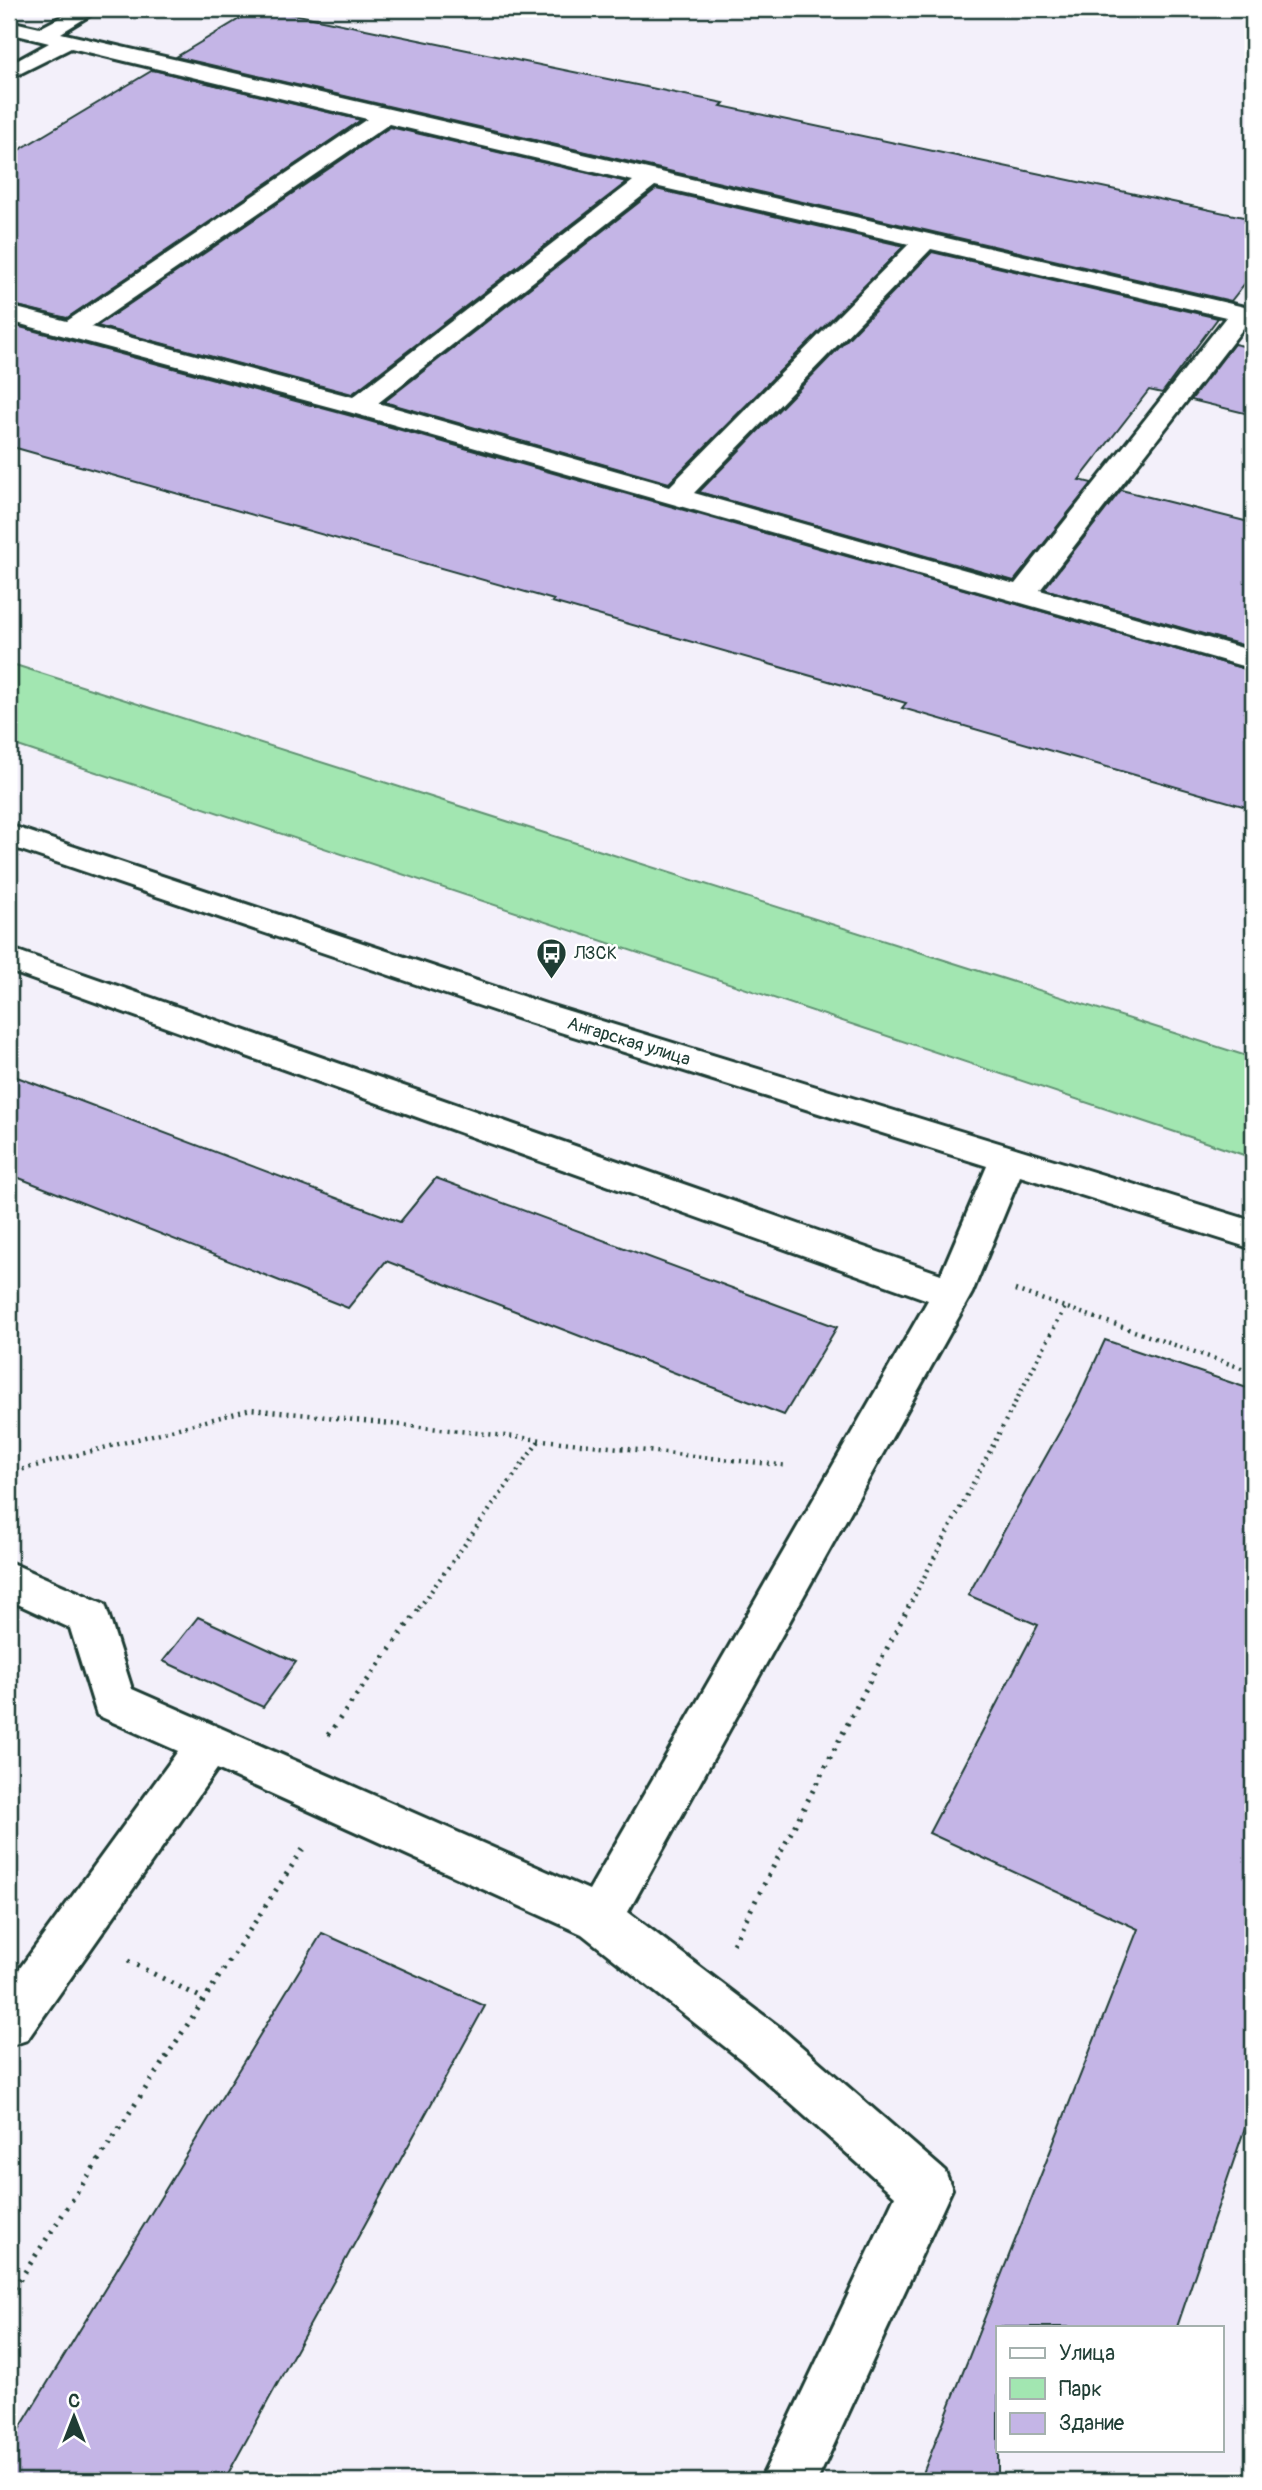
<svg xmlns="http://www.w3.org/2000/svg" width="1262" height="2490" viewBox="0 0 1262 2490" font-family="Pangolin,sans-serif">
  <rect width="100%" height="100%" fill="#f3f0fa"/>
  <filter id="ink" filterUnits="userSpaceOnUse"><feTurbulence type="fractalNoise" baseFrequency=".0143" numOctaves="2"/><feDisplacementMap in="SourceGraphic" scale="14" xChannelSelector="R" yChannelSelector="G"/><feConvolveMatrix kernelMatrix="1 2 1 2 8 2 1 2 1" color-interpolation-filters="sRGB"/></filter>
  <g filter="url(#ink)">
    <!-- green -->
    <path fill="#a2e6b1" stroke="#609272" stroke-width="2" d="M9,663L1253,1058V1158L9,743Z"/>
    <!-- building -->
    <path fill="#c4b5e6" stroke="#1f3d34" stroke-width="2" d="M256,9H269L724,103L721,106L1253,219V273L1231,301L176,57Z
      M153,70L361,120L67,318L9,304V156Z
      M390,127L627,182L352,394L97,326Z
      M656,189L904,246L669,483L384,402Z
      M932,252L1218,318L1162,393L1149,390L1079,480L1092,483L1014,581L699,492Z
      M9,324L348,415L1253,671V809L902,708L906,703L552,602L554,600L9,446Z
      M1234,344L1253,348V415L1191,400Z
      M1121,490L1253,523V648L1044,589Z
      M9,1074L400,1222L436,1178L837,1327L784,1415L386,1261L348,1308L9,1174Z
      M1105,1340L1253,1390V2104L1177,2327H998V2481H920L1138,1929L929,1833L1038,1625L968,1595L1077,1401Z
      M198,1617L296,1662L263,1707L163,1661Z
      M322,1933L485,2006L224,2481H9V2446Z"/>
    <g fill="none" stroke-linecap="round" stroke-linejoin="round">
      <defs>
        <path id="minor" d="M76,9H100L61,33L1253,309V323L1248,322L1040,590L1253,651V669L349,412L9,321V306L67,321L367,119L71,48L9,79V65L49,43L9,33V21L40,28ZM389,124L633,181L353,397L91,327ZM655,186L909,244L670,486L378,403ZM931,249L1226,317L1015,584L694,493Z
          M9,825L546,1004L1253,1221V1249L1020,1176L972,1293L628,1912L779,2027L945,2171L952,2189L817,2481H760L895,2196L743,2061L582,1934L217,1769L27,2040L9,2046V1983L178,1751L97,1715L70,1628L9,1600V1562L105,1604L132,1689L589,1890L928,1300L9,971V948L941,1274L987,1166L522,1020L9,846Z"/>
      </defs>
      <!-- minor casing -->
      <use href="#minor" stroke="#1f3d34" stroke-width="6"/>
      <!-- path-far1 -->
      <path stroke="#1f3d34" stroke-width="4.5" stroke-dasharray="2 5" stroke-linecap="butt" d="M1015,1290L1253,1372
        M9,1473L251,1409L788,1466
        M419,1608L539,1441
        M908,1608L1065,1307"/>
      <!-- path -->
      <path stroke="#1f3d34" stroke-width="5" stroke-dasharray="2.5 7" stroke-linecap="butt" d="M328,1735L421,1606
        M9,1899L20,1906
        M733,1944L909,1606
        M128,1961L204,1999
        M9,2296L303,1849"/>
      <!-- minor -->
      <use href="#minor" fill="#fff" fill-rule="evenodd"/>
    </g>
  </g>
  <!-- icons -->
  <defs>
    <symbol id="bus-pin" viewBox="-11 -11 22 30"><path d="M0 17L-7.5 6A9.5 9.5 0 1 1 7.5 6Z" fill="#1f3d34" stroke="#fff"/><path d="M-5-6H5V4H4V6H2V4H-2V6H-4V4H-5ZM-3.5-4V0h7V-4ZM-3.5 1.2v1.5H-2V1.2ZM2 1.2v1.5H3.5V1.2Z" fill="#fff"/></symbol>
  </defs>
  <g fill-rule="evenodd">
    <use href="#bus-pin" x="534" y="936" width="35" height="47"/>
  </g>
  <g text-anchor="middle" stroke-width="5" stroke-linejoin="round" paint-order="stroke">
    <!-- poi labels -->
    <g font-size="18" fill="#1f3d34" stroke="#fff" text-anchor="start">
      <text x="574" y="959">ЛЗСК</text>
    </g>
    <!-- street labels -->
    <g font-size="18" fill="#1f3d34" stroke="#fff">
      <text transform="translate(629 1041) rotate(17)" y="6">Ангарская улица</text>
    </g>
  </g>
  <!-- margin -->
  <rect width="1262" height="2490" fill="none" stroke="#fff" stroke-width="35"/>
  <rect x="18" y="18" width="1227" height="2455" fill="none" stroke="#1f3d34" stroke-width="2.5" filter="url(#ink)"/>
  <!-- legend -->
  <rect x="996" y="2326" width="228" height="126" fill="#ffffff" stroke="#a5b1ae" stroke-width="2"/>
  <rect x="1010" y="2348" width="35" height="10" fill="#ffffff" stroke="#a5b1ae" stroke-width="2"/>
  <text x="1059" y="2360" font-size="21" fill="#1f3d34">Улица</text>
  <rect x="1010" y="2378" width="35" height="21" fill="#a2e6b1" stroke="#a5b1ae" stroke-width="2"/>
  <text x="1059" y="2396" font-size="21" fill="#1f3d34">Парк</text>
  <rect x="1010" y="2413" width="35" height="21" fill="#c4b5e6" stroke="#a5b1ae" stroke-width="2"/>
  <text x="1059" y="2430" font-size="21" fill="#1f3d34">Здание</text>
  <!-- north arrow -->
  <g transform="translate(74 2417)" stroke="#ffffff" stroke-width="5" paint-order="stroke">
  <path d="M0-5L12 26L0 18L-12 26Z" fill="#1f3d34"/>
  <text y="-10" font-size="19" font-weight="bold" text-anchor="middle" fill="#1f3d34">С</text>
  </g>
</svg>
